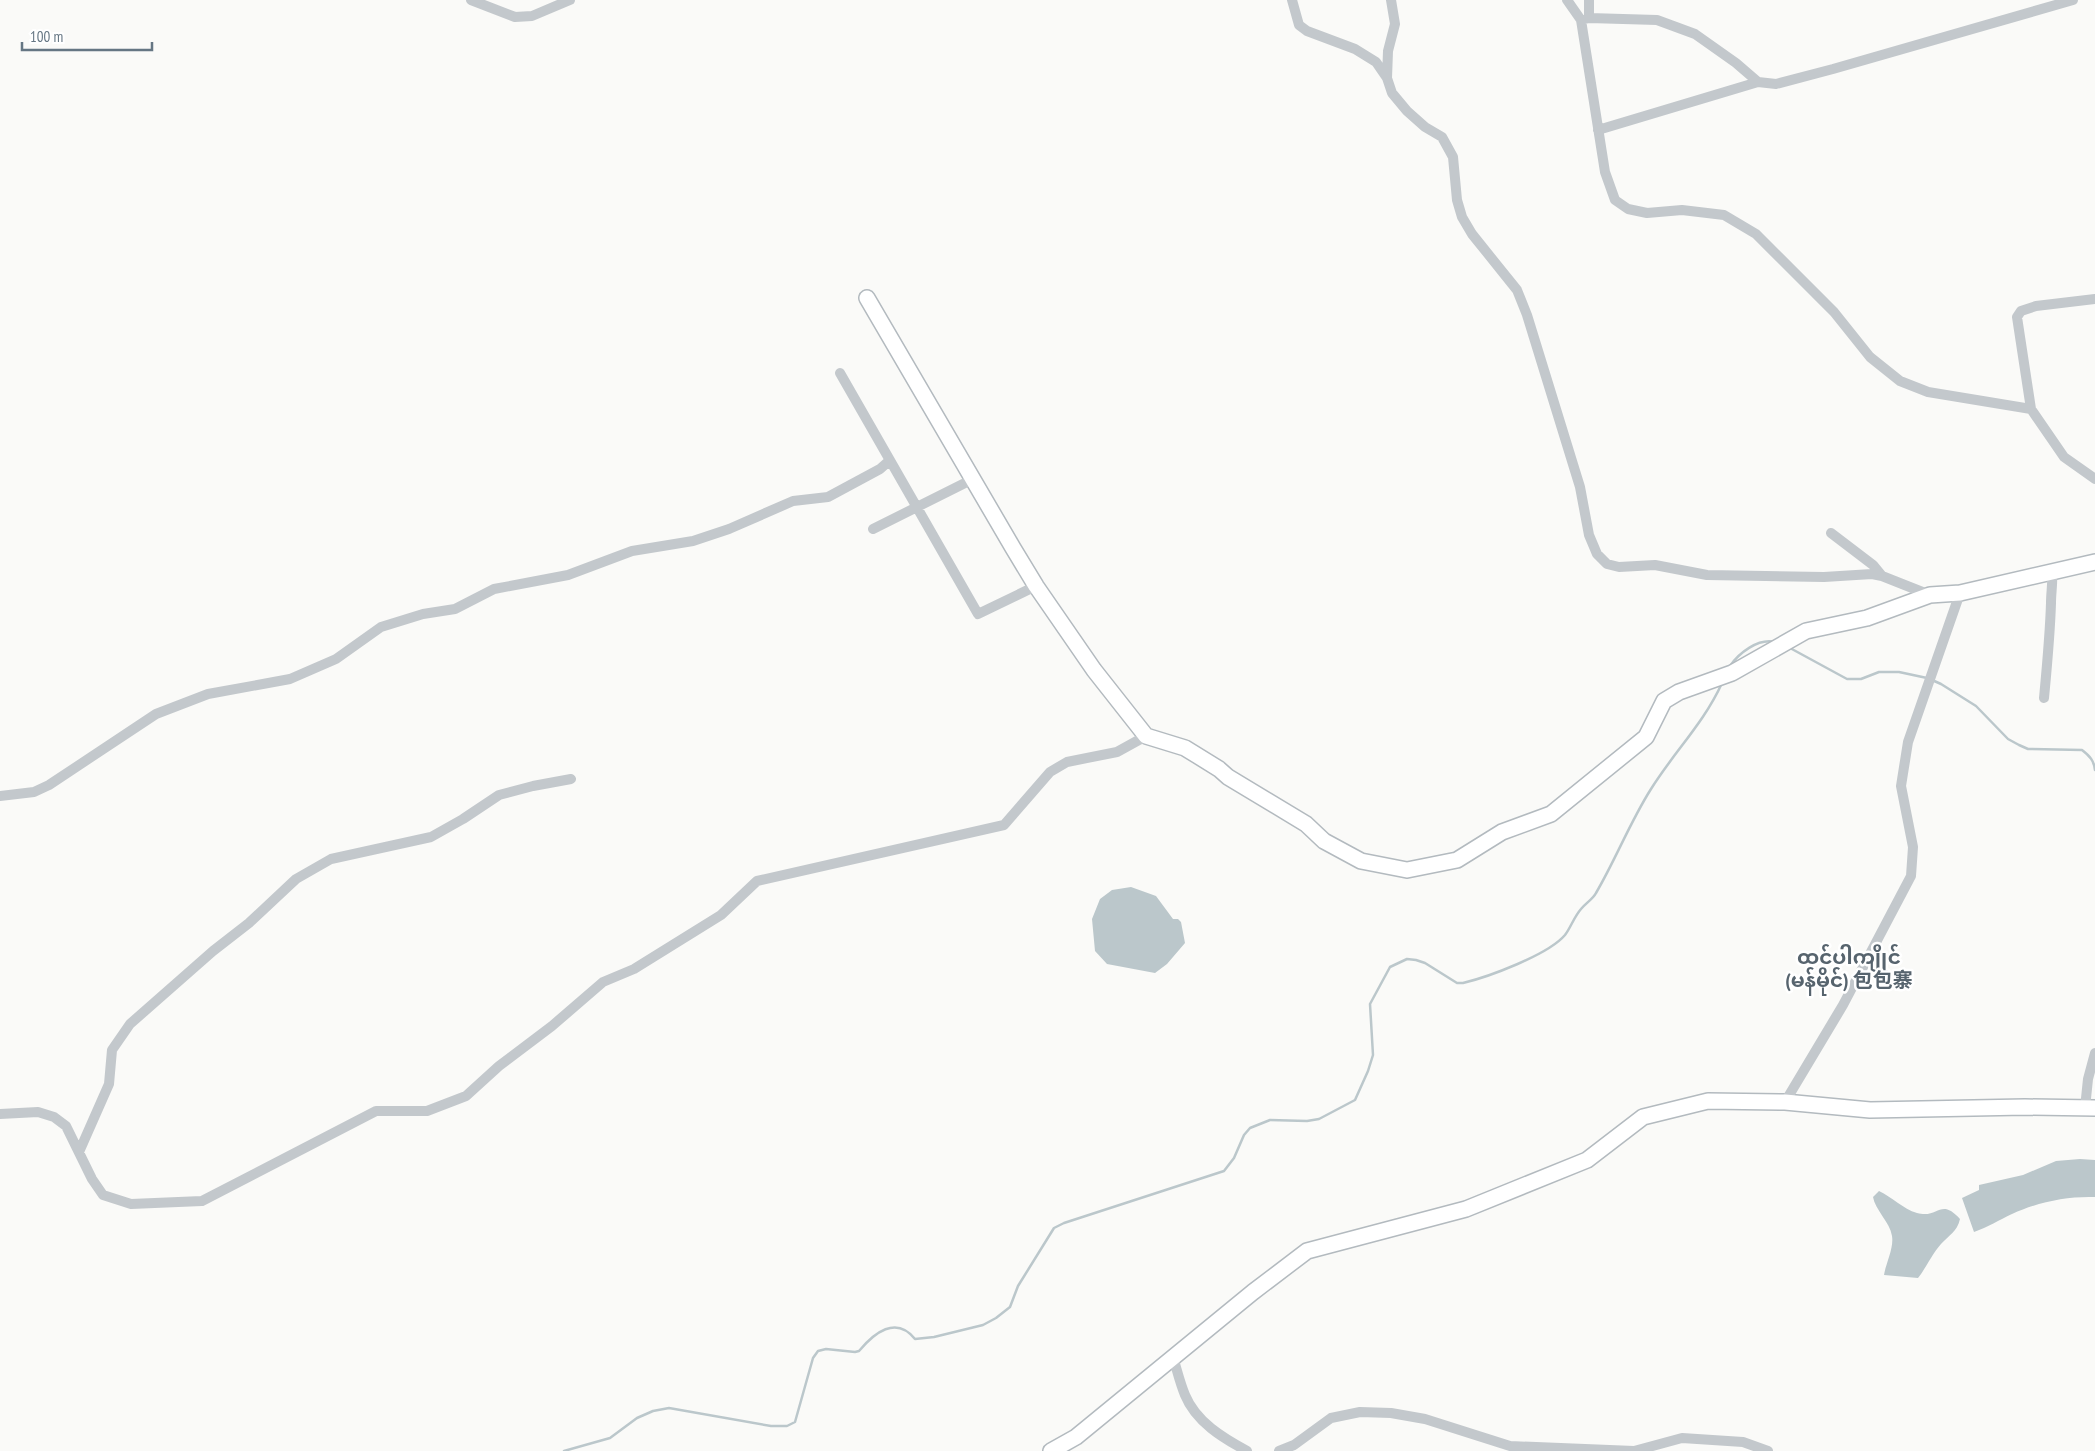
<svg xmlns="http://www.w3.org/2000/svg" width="2095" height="1451" viewBox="0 0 2095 1451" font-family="'PT Sans Narrow','Noto Sans SC','Noto Sans Myanmar',sans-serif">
  <rect width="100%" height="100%" fill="#fafaf8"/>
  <!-- water -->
  <path fill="#bbc7cb" d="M1131,887L1156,896L1173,919H1178L1181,922L1185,943L1167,964L1155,973L1107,964L1095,951L1092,919L1100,899L1112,890Z
    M2080,1159L2095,1160V1197C2067,1196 2038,1202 2012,1214C1999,1220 1988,1227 1974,1232L1962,1198L1979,1190V1185L2023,1175L2056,1161Z
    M1879,1191C1892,1197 1903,1209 1917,1213C1939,1219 1940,1197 1960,1219C1957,1232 1949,1235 1941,1244C1932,1254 1926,1268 1918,1278L1884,1275C1886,1263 1894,1248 1892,1236C1890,1222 1875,1210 1873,1197Z"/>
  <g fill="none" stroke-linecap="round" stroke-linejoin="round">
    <!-- stream -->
    <path stroke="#bbc7cb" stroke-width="2.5" d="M1790,648L1847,679H1861L1879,672H1899L1927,678
      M1730,666C1739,653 1758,638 1775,642
      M1932,680L1941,684L1976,706L2008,739L2019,745L2028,749L2082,750C2090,756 2094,761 2095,770
      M564,1451L610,1438L637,1418L653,1411L669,1408L771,1426H787L795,1422L813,1358L818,1351L826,1349L855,1352L859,1351C874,1333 896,1315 915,1339L934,1337L983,1325L996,1318L1010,1307L1018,1286L1054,1228L1064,1223L1224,1171L1234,1158L1244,1135L1250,1128L1270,1120L1307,1121L1319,1119L1355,1100L1368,1071L1373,1055L1370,1004L1390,967L1407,959L1416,960L1425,963L1457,983H1463C1488,977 1548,955 1565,935C1571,927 1574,917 1581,909C1586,903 1593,899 1596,893C1616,859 1630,822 1651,789C1674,752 1704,723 1722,683"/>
    <defs>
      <path id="secondary" d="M867,298L1013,548L1036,586L1094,670L1146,736L1185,748L1219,769L1228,777L1306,824L1324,841L1361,861L1407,870L1457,860L1502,832L1551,814L1646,737L1664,701L1679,692L1732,673L1806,631L1867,618L1930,595L1960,593L2095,562
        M1051,1451L1076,1437L1253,1292L1307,1251L1466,1209L1587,1160L1643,1117L1708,1101L1785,1102L1870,1110L2025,1107L2095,1108"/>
    </defs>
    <!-- secondary casing -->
    <use href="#secondary" stroke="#b3babf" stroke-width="18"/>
    <!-- street -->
    <path stroke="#c3c8cc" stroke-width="10" d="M471,0L515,17L532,16L570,0
      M1292,0L1299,25L1307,31L1355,49L1376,62L1387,78L1392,93L1407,111L1425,127L1442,137L1453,157L1457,200L1462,217L1472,234L1517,290L1527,315L1580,487L1589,535L1597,554L1607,564L1619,567L1655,565L1707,575L1824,577L1872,574L1882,576L1930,595
      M1567,0L1581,20L1605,172L1615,200L1628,209L1647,213L1682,210L1724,215L1756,234L1834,312L1870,357L1900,381L1928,392L2031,409L2064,457L2095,479
      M1589,18V0
      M1581,20L1589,18L1657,20L1695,34L1736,63L1758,82L1776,84L1833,69L2073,0
      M1387,78L1388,51L1395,24L1391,0
      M1598,130L1758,82
      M840,373L978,614L1036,586
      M2031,409L2017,317L2021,311L2036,306L2095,299
      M873,529L973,479
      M1831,533L1873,565L1882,576
      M2044,698C2047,666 2050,635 2051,603C2051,592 2053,583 2052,571
      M0,796L34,792L49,785L156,714L208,694L290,679L336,659L381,627L423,614L455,609L494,589L568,575L632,551L693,541L729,529L793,501L828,497L880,469L889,461
      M1785,1102L1843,1005L1911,876L1913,847L1901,786L1908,742L1960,593
      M2085,1108L2088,1079L2095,1053
      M0,1114L38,1112L54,1117L66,1126L92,1179L103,1195L131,1204L202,1201L376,1111H427L466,1096L499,1066L552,1026L603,982L634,969L721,915L757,881L1004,825L1050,772L1067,762L1117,752L1146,736
      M79,1152L109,1084L112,1050L130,1024L213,951L249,923L296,879L331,859L431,837L463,819L499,795L533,786L571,779
      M1173,1357C1177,1370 1180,1383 1185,1395C1196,1422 1223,1438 1247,1451
      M1279,1451L1294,1445L1331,1418L1360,1412L1391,1413L1425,1419L1510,1446L1634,1451L1682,1438L1743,1442L1768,1451"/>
    <!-- secondary -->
    <use href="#secondary" stroke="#fff" stroke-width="15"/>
  </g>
  <g text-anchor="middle" stroke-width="5" stroke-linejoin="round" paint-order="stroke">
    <!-- quarter labels -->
    <g font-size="20" font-weight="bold" fill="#57646e" stroke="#fff">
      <text x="1849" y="964">ထင်ပါကျိုင်<tspan x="1849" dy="23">(မန်မိုင်) 包包寨</tspan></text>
    </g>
  </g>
  <!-- scale -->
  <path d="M22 42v8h130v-8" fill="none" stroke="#657683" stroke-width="2.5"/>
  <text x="30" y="42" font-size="15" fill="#657683" stroke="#ffffff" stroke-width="4" paint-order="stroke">100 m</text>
</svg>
